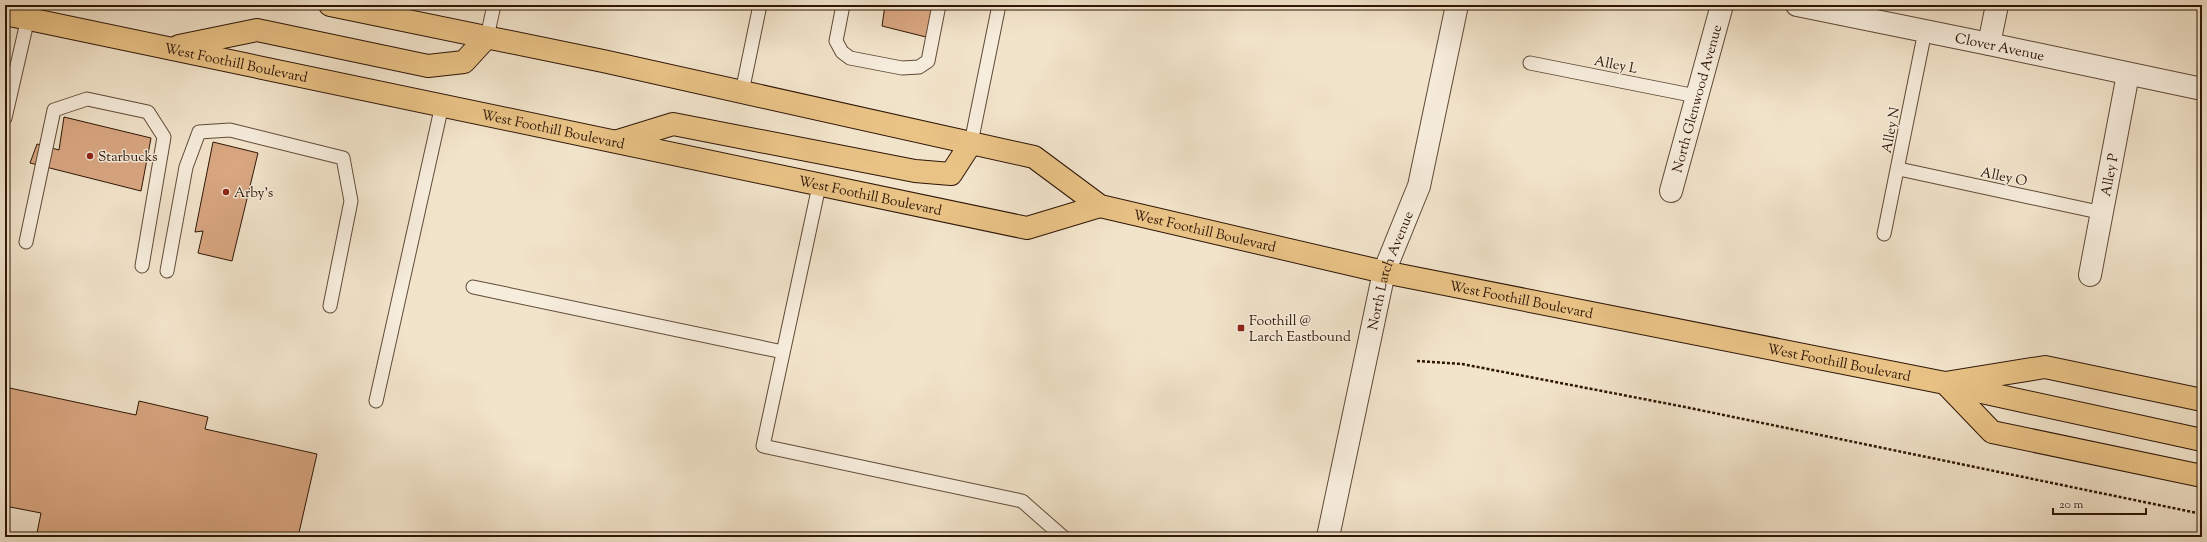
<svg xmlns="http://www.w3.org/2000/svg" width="2207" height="542" viewBox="0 0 2207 542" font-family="'Sorts Mill Goudy',serif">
  <rect width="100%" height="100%" fill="#f2e4cb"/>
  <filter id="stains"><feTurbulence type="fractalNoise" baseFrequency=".005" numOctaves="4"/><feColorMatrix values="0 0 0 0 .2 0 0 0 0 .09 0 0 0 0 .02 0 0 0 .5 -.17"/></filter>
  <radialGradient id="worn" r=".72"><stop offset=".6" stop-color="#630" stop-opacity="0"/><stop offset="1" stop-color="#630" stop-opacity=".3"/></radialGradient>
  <!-- building -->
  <path fill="#d9a782" stroke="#2e1606" d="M885,5H945L938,40L882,26Z
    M64,117L151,138L141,191L30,163L37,144L59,150Z
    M213,142L258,153L232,261L198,253L203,231L195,232Z
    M5,387L136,415L139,401L208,417L205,429L317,454L298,537H41L37,533L41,513L5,506Z"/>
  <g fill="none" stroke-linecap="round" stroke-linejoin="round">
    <defs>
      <path id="service" d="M843,5L836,41L842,52L850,58L902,68L919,67L928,61L939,5
        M487,37L494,5
        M1530,63L1696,96
        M742,92L760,5
        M5,118L28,18
        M971,143L999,5
        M1899,169L2103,213
        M819,186L763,446L1022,501L1063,537
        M1884,234L1925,31
        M26,242L54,110L87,99L148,112L164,137L142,266
        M167,271L186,167L199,132L230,130L343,158L351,201L330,306
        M473,287L783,352
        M376,401L442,105"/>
      <g id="minor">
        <path id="s1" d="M1797,5L1989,44L2202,89"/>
        <path d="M1989,44L1997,5"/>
        <path id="s2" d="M1671,191L1722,5"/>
        <path id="s3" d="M2090,275L2128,74"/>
        <path id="s4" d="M1328,537L1384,272L1419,186L1457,5"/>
      </g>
      <g id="primary">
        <path id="s5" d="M330,5L603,61L1034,157L1100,206L1384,272L1945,383L2045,367L2202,400"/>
        <path id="s6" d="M5,14L1027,228L1100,206"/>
        <path d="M179,46L257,30L428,66L464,62L487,37"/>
        <path d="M618,141L673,124L915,171L951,174L971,143"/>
        <path d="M1945,383L1992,432L2202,476"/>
        <path d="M1954,386L2202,440"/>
      </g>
    </defs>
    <!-- service casing -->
    <use href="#service" stroke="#5f4a37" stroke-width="15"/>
    <!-- minor casing -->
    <use href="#minor" stroke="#5f4a37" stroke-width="24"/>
    <!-- primary casing -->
    <use href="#primary" stroke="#2e1606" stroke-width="24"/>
    <!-- path -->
    <path stroke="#2e1606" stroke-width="2.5" stroke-dasharray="3 2" stroke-linecap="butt" d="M1417,361L1462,364L1685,407L2202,514"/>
    <!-- service -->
    <use href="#service" stroke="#f7eddd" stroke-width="13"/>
    <!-- minor -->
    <use href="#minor" stroke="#f7eddd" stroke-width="22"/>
    <!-- primary -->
    <use href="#primary" stroke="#e9c286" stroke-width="22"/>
  </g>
  <!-- markers -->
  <g fill="#8f2418" stroke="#f7eddd" stroke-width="1.5">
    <circle cx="90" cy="156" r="4"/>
    <circle cx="226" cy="192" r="4"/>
    <rect x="1237" y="324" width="8" height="8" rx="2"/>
  </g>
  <g text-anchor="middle" stroke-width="3" stroke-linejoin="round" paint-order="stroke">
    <!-- street labels -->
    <g font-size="14" fill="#2e1606" stroke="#f7eddd">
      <text dy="5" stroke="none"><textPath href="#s1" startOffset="207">Clover Avenue</textPath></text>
      <text dy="5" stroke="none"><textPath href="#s6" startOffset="236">West Foothill Boulevard</textPath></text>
      <text transform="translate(1616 64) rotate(11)" y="5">Alley L</text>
      <text dy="5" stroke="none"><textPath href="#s2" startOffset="96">North Glenwood Avenue</textPath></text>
      <text dy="5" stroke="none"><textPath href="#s6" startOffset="560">West Foothill Boulevard</textPath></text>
      <text transform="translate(1890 130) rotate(-79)" y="5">Alley N</text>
      <text dy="5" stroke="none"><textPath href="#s3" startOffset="102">Alley P</textPath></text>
      <text transform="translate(2004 176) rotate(12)" y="5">Alley O</text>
      <text dy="5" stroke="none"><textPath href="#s6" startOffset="884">West Foothill Boulevard</textPath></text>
      <text dy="5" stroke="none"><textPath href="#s5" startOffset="910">West Foothill Boulevard</textPath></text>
      <text dy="5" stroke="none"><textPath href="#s4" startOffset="274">North Larch Avenue</textPath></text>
      <text dy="5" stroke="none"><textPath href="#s5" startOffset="1234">West Foothill Boulevard</textPath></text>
      <text dy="5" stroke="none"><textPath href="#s5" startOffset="1558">West Foothill Boulevard</textPath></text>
    </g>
    <!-- poi labels -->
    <g font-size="14" fill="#2e1606" stroke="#f7eddd" text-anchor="start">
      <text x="98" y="161">Starbucks</text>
      <text x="234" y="197">Arby's</text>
      <text x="1249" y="325">Foothill @<tspan x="1249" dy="16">Larch Eastbound</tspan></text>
    </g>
  </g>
  <!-- margin -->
  <rect width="2207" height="542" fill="none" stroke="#f2e4cb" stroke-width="20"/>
  <rect x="6" y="6" width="2195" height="530" fill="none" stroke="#2e1606" stroke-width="2"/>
  <rect x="10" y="10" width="2187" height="522" fill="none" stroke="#2e1606"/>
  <!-- scale -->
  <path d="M2053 508v6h93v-6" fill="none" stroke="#2e1606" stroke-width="2"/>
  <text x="2059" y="508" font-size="12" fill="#2e1606" stroke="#f7eddd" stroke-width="3" paint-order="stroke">20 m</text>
  <rect width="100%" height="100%" filter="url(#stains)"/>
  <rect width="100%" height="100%" fill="url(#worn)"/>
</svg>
